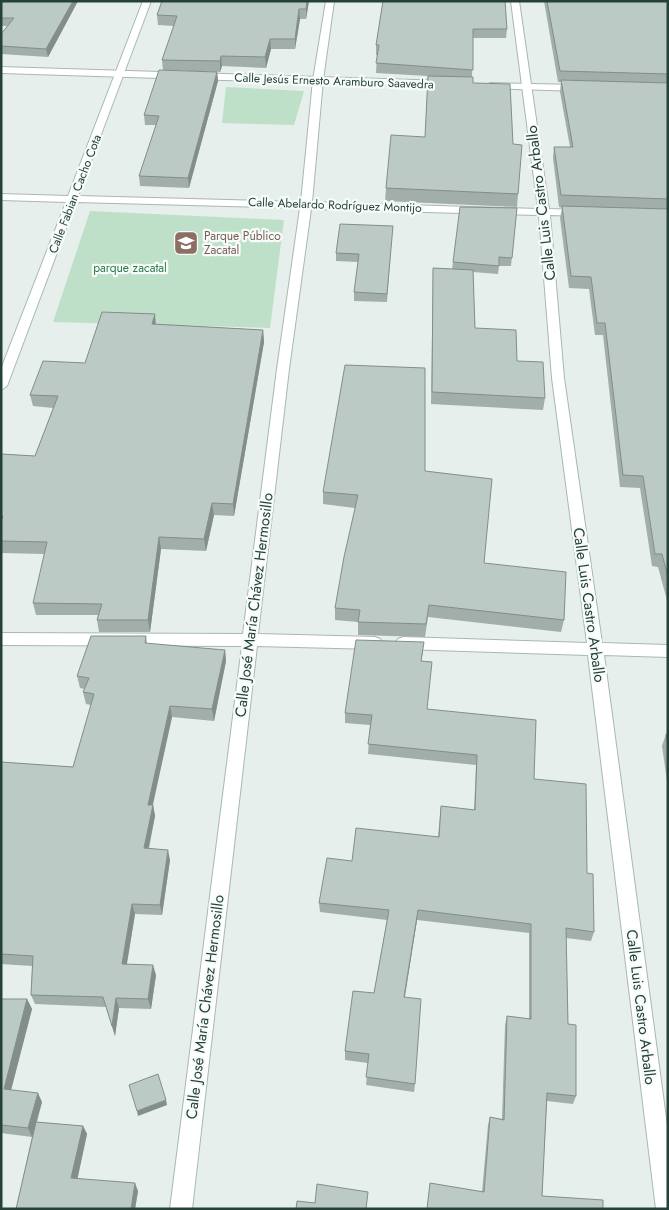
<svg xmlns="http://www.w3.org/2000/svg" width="669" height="1210" viewBox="0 0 669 1210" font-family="Jost,sans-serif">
  <rect width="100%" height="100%" fill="#e6efeb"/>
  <!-- green -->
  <path fill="#bfe0c8" d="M226,87L304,91L294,125L222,123Z
    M90,211L284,220L270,328L53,322Z"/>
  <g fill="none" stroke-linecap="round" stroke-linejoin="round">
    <defs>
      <path id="minor" d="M143,1H151L78,196L301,202L313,80L326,1H334L323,80L312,202L538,209L511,1H519L549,209L581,210L586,213L581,216L550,215L564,378L602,643L668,645V657L604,655L668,1133V1209H656L588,655L403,649L398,647L395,643L398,639L403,637L587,643L552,378L539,215L311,209L289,369L258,634L375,637L380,639L383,643L380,647L375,649L257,646L192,1209H170L242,646L1,645V633L243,634L277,369L300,208L76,202L7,386L1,390V369L66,202L1,200V194L68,196Z"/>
      <path id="tertiary" d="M1,67L447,81L452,84L447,87L1,73Z
        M490,83L579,85L584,88L579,91L487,88L485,86Z"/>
    </defs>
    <!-- minor casing -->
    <use href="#minor" stroke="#a8b8b2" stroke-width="2"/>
    <!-- tertiary casing -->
    <use href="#tertiary" stroke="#a8b8b2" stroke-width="2"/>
    <!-- minor -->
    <use href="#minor" fill="#fff" fill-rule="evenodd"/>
    <!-- tertiary -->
    <use href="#tertiary" fill="#fff" fill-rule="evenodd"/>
  </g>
  <!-- wall -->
  <path fill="#a1aea9" d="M1,1H78L48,57L1,54V34L8,26H1Z
    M162,1H309L306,19H300L295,49H271L266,68L222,66L220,72L163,70L162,60L174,26L158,25L157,15Z
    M383,1L507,29L506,38H473L472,77L473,83L513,144L518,194L517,207L385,201L386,188L425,137L428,76L376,73L377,55H376V45Z
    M544,1H668V604L658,567L652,566L640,488L620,487L603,335H595L589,289L569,288L560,218L562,208L559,207L553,158L554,147H570L560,92L561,82H558Z
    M217,72L218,81L189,188L140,186L139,176L156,125H145L144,115Z
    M517,208L511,266H499L498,274L473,272L475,328L517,361L545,398L543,410L431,404L433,268L452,269L453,262Z
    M392,234L387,302L354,301V292L358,262L336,261V253Z
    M156,324L263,330L264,342L234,516L214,515L206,551L161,549L150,632H99L97,620L98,615H36L33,603L45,554L1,553V454L35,456L53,408L33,406L30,395L85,363Z
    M425,471L484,563L564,620L561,632L428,617L425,637L358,635V622L335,620V608L355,508L323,504V492Z
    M146,636L147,644L225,650L226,661L214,721L172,717L153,805L155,816L149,849L170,860L162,915L135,914L127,964L156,975L151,1009L119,1008L115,1036L106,1007L35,1004L31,995L32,966L1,964V762L73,767L91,705L86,704L83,692L85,689L80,688L77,676Z
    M423,652L421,661L427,709L534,779L587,873L594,932L591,941L566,938L568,1024L576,1096L573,1104L547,1101L542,1196L603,1209H427L430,1183L482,1192L488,1125L490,1117L502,1119L505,1025L507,1016L529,1019V933L417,920L405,997L415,1084L414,1092L366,1085L368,1063L345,1060V1051L374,993L387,920L320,912L319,903L352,861L438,837L441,806L474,810L476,765L368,754L370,725L345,723V713Z
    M666,734H668V788L662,746Z
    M1,999H27L32,1009L11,1090L42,1102L37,1122L83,1126L87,1134L77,1178L138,1191L135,1209H16L32,1137L1,1133Z"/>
  <!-- shaded-wall -->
  <path fill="#838d89" d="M73,1H78L48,57L46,49Z
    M307,1H309L306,19V9Z
    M299,9L300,19L295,49V39Z
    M270,39L271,49L266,68L265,57Z
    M221,56L222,66L220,72V61Z
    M217,72L218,81L189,188L188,178Z
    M155,314L156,326L152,324Z
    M263,330L264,342L234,516L233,504Z
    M212,503L214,515L206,551L204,539Z
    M159,537L161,549L150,632L148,620Z
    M225,650L226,661L214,721L212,709Z
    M170,706L172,717L150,816L148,805Z
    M153,805L155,816L146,859L144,848Z
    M168,850L170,860L162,915L160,905Z
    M132,904L135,914L125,974L122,964Z
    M418,910L417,920L403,1006L404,997Z
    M153,965L156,975L151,1009L148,999Z
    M116,998L119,1008L115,1036L112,1026Z
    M27,999L32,1009L9,1098L4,1089Z
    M38,1093L42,1102L32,1137L28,1128Z
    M166,1100L167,1105L138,1116L137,1111Z
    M83,1126L87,1134L76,1186L71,1178Z
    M135,1183L138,1191L135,1209H131Z"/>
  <!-- building -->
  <path fill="#bbcac4" stroke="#838d89" d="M1,1H73L46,49L1,46V34L14,18H1Z
    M162,1H307L306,9H299L295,39H270L265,57L221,56L220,61L162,60L177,16L157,15Z
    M383,1H505L507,29H473V70L376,63L379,45H376Z
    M547,1H668V74L560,71Z
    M159,70L217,72L188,178L139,176L159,116L144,115Z
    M428,76L473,77V83L510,84L513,144L522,145L518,194L386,188L391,135L425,137Z
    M561,80L668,83V199L561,195L554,147H573Z
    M562,206L668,209V577L662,554H655L643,476L623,475L605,323H597L591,277L571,276Z
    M460,207L517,208L512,258L499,257V266L453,262Z
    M340,224L393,226L387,294L354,292L359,254L336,253Z
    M433,268L473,270L475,328L516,330L517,361L543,362L545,398L432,392Z
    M102,312L155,314L152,324L263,330L233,504L212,503L204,539L159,537L148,620H97L102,604L33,603L47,542L1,541V521L3,516H1V454L35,456L58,396L30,395L43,361L85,363Z
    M345,365L425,368V471L492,479L484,563L566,572L564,620L429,605L426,624L358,622L360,610L335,608L344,557L358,495L323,492Z
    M91,636H146L145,643L225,650L212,709L170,706L148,805H153L144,848L168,850L160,905L132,904L122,964L153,965L148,999L116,998L112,1026L103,997L31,995L33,956L1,954V762L73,767L94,694L83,692L89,678L77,676Z
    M356,640L424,642L421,661L432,662L427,709L536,720L534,779L586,784L587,873L593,874L594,932L566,928L568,1024L576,1025V1096L547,1093L542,1196L603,1200V1209H427L430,1183L484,1192L490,1117L504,1120L507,1016L531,1019V924L418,910L404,997L421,999L415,1084L366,1077L369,1054L345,1051L353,991L374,993L389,910L319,903L327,858L352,861L356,828L439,837L441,806L475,810L477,755L368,744L372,715L345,713Z
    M666,734H668V746Z
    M1,999H27L4,1089L38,1093L28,1128L1,1125Z
    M158,1074L166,1100L137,1111L129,1085Z
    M36,1122L83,1126L71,1178L135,1183L131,1209H16Z
    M317,1184L368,1192L366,1209H296L297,1201L315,1203Z"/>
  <!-- icons -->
  <defs>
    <symbol id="school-square" viewBox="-11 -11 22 22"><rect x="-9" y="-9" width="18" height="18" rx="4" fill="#8d6e63" stroke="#f7fbf9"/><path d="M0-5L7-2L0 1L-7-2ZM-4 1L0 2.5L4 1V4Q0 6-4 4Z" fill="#fff"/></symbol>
  </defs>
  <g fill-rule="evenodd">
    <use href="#school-square" x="172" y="229" width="28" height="28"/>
  </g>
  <g text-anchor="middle" stroke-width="4.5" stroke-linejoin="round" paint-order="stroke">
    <!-- far-street labels -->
    <g font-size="12" fill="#24423a" stroke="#f7fbf9">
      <text transform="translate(334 81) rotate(2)" y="4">Calle Jesús Ernesto Aramburo Saavedra</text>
      <text transform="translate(75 194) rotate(-69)" y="4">Calle Fabian Cacho Cota</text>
      <text transform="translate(335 205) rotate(2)" y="4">Calle Abelardo Rodríguez Montijo</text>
    </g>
    <!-- far-education labels -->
    <g font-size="12" fill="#785e54" stroke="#f7fbf9" text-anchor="start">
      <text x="204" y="240">Parque Público<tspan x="204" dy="14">Zacatal</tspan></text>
    </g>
    <!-- far-park labels -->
    <g font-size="12" fill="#2d7a4b" stroke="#f7fbf9">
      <text x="130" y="272">parque zacatal</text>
    </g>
    <!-- street labels -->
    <g font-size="15" fill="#24423a" stroke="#f7fbf9">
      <text transform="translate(541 203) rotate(-97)" y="5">Calle Luis Castro Arballo</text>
      <text transform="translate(254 605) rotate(-83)" y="5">Calle José María Chávez Hermosillo</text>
      <text transform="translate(589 605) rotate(82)" y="5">Calle Luis Castro Arballo</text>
      <text transform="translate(205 1007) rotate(-83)" y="5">Calle José María Chávez Hermosillo</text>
      <text transform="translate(641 1007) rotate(83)" y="5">Calle Luis Castro Arballo</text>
    </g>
  </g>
  <!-- border -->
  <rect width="669" height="1210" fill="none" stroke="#24423a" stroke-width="5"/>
</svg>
